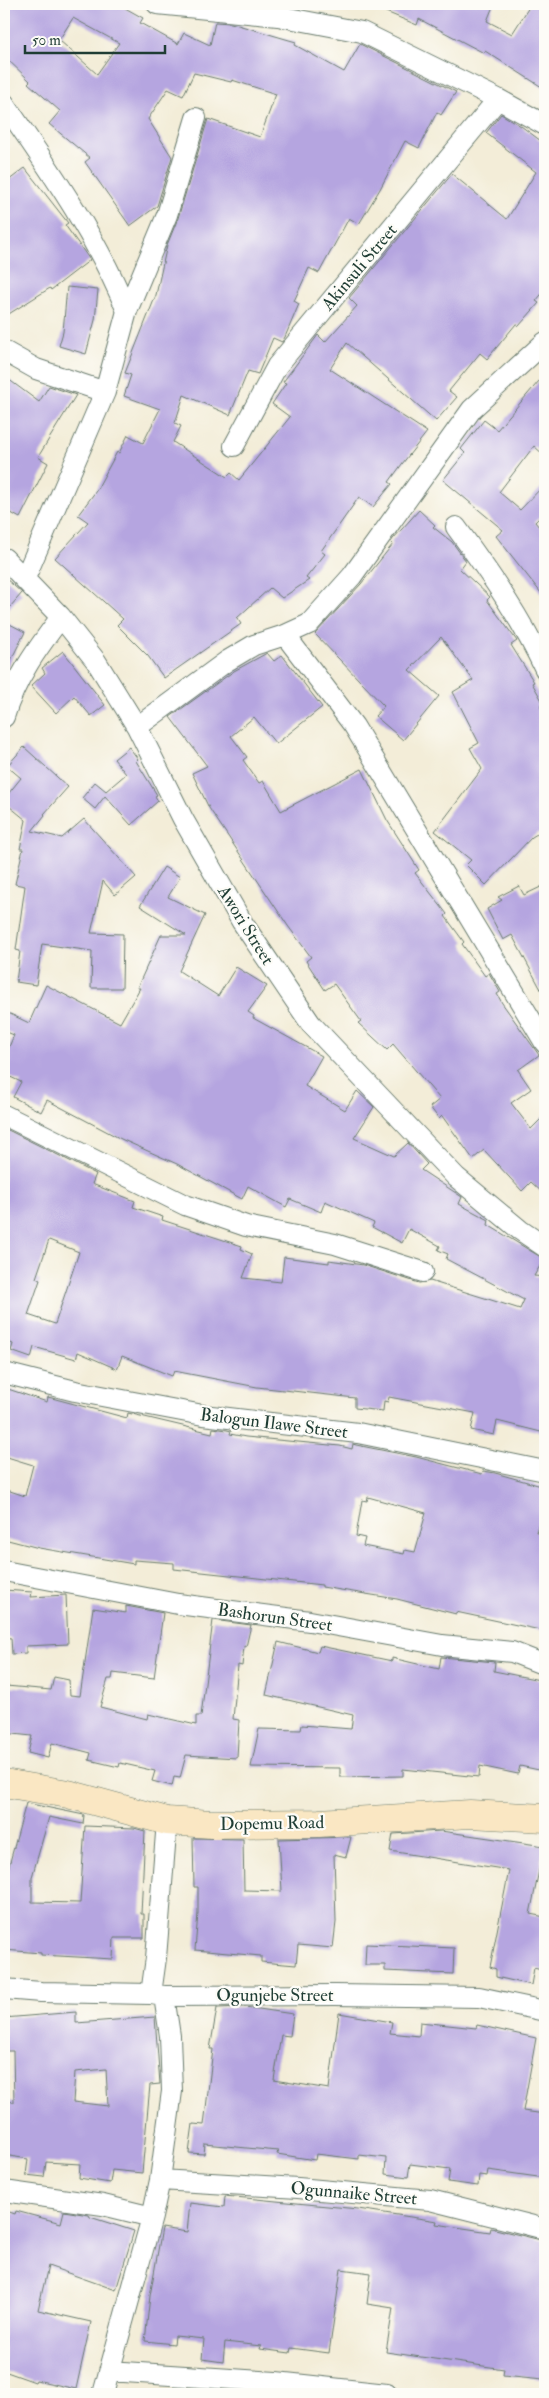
<svg xmlns="http://www.w3.org/2000/svg" width="549" height="2398" viewBox="0 0 549 2398" font-family="'IM FELL Double Pica',serif">
  <rect width="100%" height="100%" fill="#fdfcf7"/>
  <filter id="ink" filterUnits="userSpaceOnUse"><feTurbulence type="fractalNoise" baseFrequency=".02" numOctaves="2"/><feDisplacementMap in="SourceGraphic" scale="10" xChannelSelector="R" yChannelSelector="G"/><feConvolveMatrix kernelMatrix="1 2 1 2 8 2 1 2 1" color-interpolation-filters="sRGB"/></filter>
  <filter id="wash" filterUnits="userSpaceOnUse"><feTurbulence type="fractalNoise" baseFrequency=".0096" numOctaves="4" result="noise"/><feDisplacementMap in="SourceGraphic" scale="20" xChannelSelector="R" yChannelSelector="G"/><feGaussianBlur stdDeviation="1.12" result="paint"/><feColorMatrix in="noise" values="0 0 0 0 0 0 0 0 0 0 0 0 0 0 0 0 0 1.4 0 .05"/><feComposite in="paint" operator="in"/></filter>
  <g filter="url(#wash)">
    <rect width="100%" height="100%" fill="#f3edd8"/>
    <g id="blocks">
      <!-- building -->
      <path fill="#b5a5e0" fill-rule="evenodd" d="M10,4H118L143,18L140,23L178,44L184,33L210,45L215,22L231,23L296,42L295,45L344,72L360,44L456,92L441,115L437,112L419,148L405,141L380,189L359,224L349,218L319,273L309,268L294,301L299,304L285,337L282,342L273,338L258,374L248,371L230,415L184,395L175,423L181,426L173,442L227,477L231,473L239,480L290,417L272,404L286,383L283,382L318,335L325,342L357,306L349,298L452,174L507,219L536,172L486,133L501,114L521,126L545,144V290L536,301L539,303L519,326L516,324L487,359L480,353L449,391L457,397L436,421L347,343L330,369L427,432L402,464L389,482L392,484L373,507L359,497L321,551L325,554L306,578L309,580L282,598L270,588L237,618L241,624L164,678L148,656L117,625L123,619L55,558L88,522L78,515L96,491L117,452L119,453L128,435L143,443L160,409L124,396L131,375L125,373L156,295L167,245L178,218L208,119L260,137L276,94L232,80L231,82L194,73L183,96L168,89L148,119L172,157L157,206L130,226L85,162L90,158L49,124L60,111L28,83L30,81L4,56V12ZM73,18L119,43L97,74L59,40Z
        M367,4H494L487,21L512,34L531,4H545V89L485,51L484,53L419,19L417,25Z
        M25,168L68,223L65,225L90,260L51,290L50,288L4,317V184Z
        M67,287L98,290L95,320L86,354L59,346L63,332Z
        M545,374V456L534,446L499,492L520,510L545,484V512L535,522L545,534V598L496,536L503,530L443,480L465,453L461,449L484,420L497,430Z
        M4,376L39,402L49,386L76,395L38,457L48,463L20,518L4,509Z
        M419,510L435,525L433,527L452,542L466,561L460,569L490,597L487,600L517,641L511,645L534,682L532,683L544,704L540,706L545,716V829L532,837L486,885L466,865L471,860L435,831L482,769L470,748L479,743L453,692L473,680L441,637L409,670L439,696L403,740L375,716L384,706L315,634L361,584L393,544L391,542L393,539Z
        M4,577L22,593L4,614Z
        M4,621L25,632L4,674Z
        M63,651L105,705L91,716L74,696L56,713L31,686L45,673L42,668Z
        M267,653L274,661L282,655L322,707L276,744L254,717L231,736L247,757L243,760L259,783L263,781L281,811L362,769L387,820L419,870L415,873L447,914L445,916L464,942L462,944L485,976L489,973L500,992L497,994L502,1003L539,1055L518,1070L531,1089L511,1103L531,1129L545,1115V1195L531,1182L522,1191L484,1150L473,1159L442,1116L439,1119L430,1107L440,1099L393,1044L387,1050L358,1023L361,1021L334,984L325,990L306,961L311,957L288,926L209,808L192,773L207,766L170,717L234,671Z
        M24,747L68,787L44,814L45,815L32,831L62,838L84,819L136,877L115,895L103,881L91,933L123,934L122,988H91L92,951L42,944L36,985L16,982L20,951L16,950L25,886L15,884L23,849H20L26,820L4,802V799L21,778L7,766Z
        M129,747L138,759L136,761L157,795L155,796L158,801L131,825L105,796L95,809L82,798L95,782L106,791L126,774L114,759Z
        M164,867L180,877L168,897L205,915L179,971L218,996L236,967L267,986L248,1012L254,1016L253,1018L322,1056L305,1086L345,1110L357,1091L374,1107L354,1138L394,1156L408,1143L427,1164L421,1170L462,1197L459,1204L489,1220L488,1225L544,1259L534,1276L545,1277V1433L497,1421L494,1435L471,1430L475,1413L389,1397L388,1402L384,1401L383,1411L355,1408V1398L257,1387L174,1371L172,1376L122,1356L117,1369L78,1352L76,1359L34,1347L31,1358L11,1351L13,1344L4,1340V1128L96,1174L92,1184L135,1201L133,1207L163,1217L162,1220L242,1246L241,1249L252,1254L243,1278L281,1282L284,1257L329,1263V1260L363,1265L419,1283L430,1281L520,1309L524,1300L446,1259L448,1254L438,1250L440,1246L409,1229L402,1243L372,1227L374,1223L325,1201L321,1212L290,1199L286,1207L248,1186L242,1199L177,1164L121,1139L47,1100L41,1112L13,1097L21,1082L4,1074V1059L14,1035L4,1031V1011L29,1023L46,985L120,1023L140,988H137L161,935H186L140,906ZM49,1240L79,1252L55,1324L28,1315L40,1280L36,1278Z
        M545,885V997L512,935L503,940L487,909L502,900L498,897L519,886L524,895Z
        M8,1389L47,1402L48,1397L127,1418L128,1413L212,1433L213,1428L227,1430L231,1431L230,1434L246,1437L340,1446L352,1449L353,1444L356,1445L416,1457L482,1474L483,1471L495,1473L545,1487V1503L536,1532L545,1533V1631L456,1612V1614L397,1599L322,1587V1585L174,1569V1563L134,1560V1564L39,1548L4,1539V1489L25,1496L33,1465L4,1456V1400ZM368,1497L426,1513L415,1552L405,1550L404,1554L363,1546L365,1538L356,1536L362,1500L367,1501Z
        M4,1590L32,1592L31,1597L66,1595L68,1644L26,1646V1653L12,1654L11,1638L4,1637Z
        M126,1606L163,1613L154,1678L113,1673L112,1679H108L100,1707L147,1719L148,1714L196,1725V1716H201L213,1620L251,1625L246,1647L244,1646L242,1666L238,1665L233,1719L239,1720L237,1758L186,1755L180,1778L174,1777L172,1786L152,1781L155,1771L120,1763L119,1767L89,1760L91,1753L52,1743L48,1758L28,1753L32,1736L4,1733L6,1686L51,1690L54,1677L69,1680L70,1695L80,1696L93,1608L126,1613Z
        M278,1642L318,1652L320,1646L392,1661V1658L439,1669L441,1657L495,1662L494,1671L545,1681V1742L539,1770L520,1766L518,1774L480,1766L479,1777L403,1769V1776L340,1777V1768L251,1767L259,1729L301,1730L302,1725L351,1729L353,1715L266,1695Z
        M26,1803L84,1815L83,1824L49,1817L32,1877V1902L80,1903L85,1826L134,1828L145,1831L141,1914H144V1938H114L113,1959L41,1955V1953L4,1950V1884Z
        M441,1831L544,1846L530,1914L545,1917V1971L534,1968L531,1985L496,1977V1969L490,1967L509,1870L390,1851L393,1834Z
        M351,1837L346,1857L334,1854L336,1922L333,1948L298,1945L296,1965L261,1962V1956L195,1950L198,1913V1887H194L193,1838L243,1839L244,1890L282,1891L279,1839Z
        M366,1944L454,1948L453,1974L385,1971V1965H365Z
        M245,2007L293,2014L290,2036L281,2035L274,2080L329,2089L339,2013L392,2022L390,2033L419,2036L420,2022L476,2028L477,2025L536,2038L523,2111L545,2114V2178L488,2170L487,2176L479,2175L478,2186L448,2182L450,2169L410,2164L408,2177L385,2174L386,2158L359,2155V2159L316,2154L315,2160L277,2154L278,2151L205,2144L204,2154L189,2153L193,2124L204,2125L213,2049H210L217,2008Z
        M76,2012V2023L155,2017L160,2084L150,2085L142,2173L112,2170L110,2183L79,2178L80,2164L46,2162L44,2177L26,2175L28,2159L4,2155V2101L14,2102L13,2051H4V2018ZM106,2069L108,2106L73,2102L75,2072Z
        M225,2196L358,2209L437,2221L436,2224L490,2232L491,2228L545,2241L543,2379L503,2375L504,2369L386,2352L393,2308L367,2304L371,2273L341,2269L329,2353L291,2348L290,2353L260,2349L261,2346L225,2342L223,2362L202,2359L204,2339L175,2336L174,2344L145,2341L150,2296L162,2228L187,2232L190,2203L224,2207Z
        M4,2210L15,2214L16,2211L61,2223L64,2211L89,2215L90,2217L134,2231L116,2290L48,2266L38,2310L91,2322L76,2389L36,2380L35,2382L4,2371Z"/>
    </g>
  </g>
  <g filter="url(#ink)">
    <use href="#blocks" fill-opacity="0" stroke="#697b6d" stroke-width="1"/>
    <g fill="none" stroke-linecap="round" stroke-linejoin="round">
      <defs>
        <path id="minor" d="M157,4L278,16L362,32L498,99L545,125
          M4,103C50,170 96,235 127,311
          M4,351L36,369L105,392
          M234,446L277,366L498,99
          M456,527C489,572 521,618 545,669
          M4,558L61,617L96,661L137,727L183,819L242,922L311,1024L456,1177L520,1230L545,1247
          M25,578L105,392L127,311L167,215L196,118
          M285,635L354,726L545,1043
          M4,717C15,679 37,649 61,617
          M137,727L227,661L254,645L285,635L309,624L352,576L472,409L545,342
          M4,1115L185,1205L246,1226L335,1244L423,1272
          M4,1373L75,1391L203,1415L358,1433L545,1471
          M4,1571L178,1604L310,1621L442,1645L512,1652L545,1665
          M4,1989L41,1992L151,1994L164,1996L335,1995L479,1997L545,2011
          M151,1994L156,1958L167,1821
          M160,2180L298,2188L430,2200L545,2229
          M4,2191L103,2205L152,2217
          M109,2371L276,2382L387,2394
          M103,2394L152,2217L160,2180L172,2091L170,2036L164,1996"/>
        <path id="secondary" d="M4,1783L68,1794L167,1821L211,1824L319,1823L470,1814L545,1818"/>
      </defs>
      <!-- minor casing -->
      <use href="#minor" stroke="#697b6d" stroke-width="22"/>
      <!-- secondary casing -->
      <use href="#secondary" stroke="#697b6d" stroke-width="29"/>
      <!-- minor -->
      <use href="#minor" stroke="#fff" stroke-width="20"/>
      <!-- secondary -->
      <use href="#secondary" stroke="#fae7c3" stroke-width="28"/>
    </g>
  </g>
  <g text-anchor="middle" stroke-width="4.5" stroke-linejoin="round" paint-order="stroke">
    <!-- street labels -->
    <g font-size="18" fill="#1f3d34" stroke="#fdfcf7">
      <text transform="translate(359 267) rotate(-50)" y="6">Akinsuli Street</text>
      <text transform="translate(246 925) rotate(58)" y="6">Awori Street</text>
      <text transform="translate(274 1423) rotate(7)" y="6">Balogun Ilawe Street</text>
      <text transform="translate(275 1617) rotate(8)" y="6">Bashorun Street</text>
      <text transform="translate(272 1823) rotate(-1)" y="6">Dopemu Road</text>
      <text x="275" y="2001">Ogunjebe Street</text>
      <text transform="translate(354 2193) rotate(5)" y="6">Ogunnaike Street</text>
    </g>
  </g>
  <!-- margin -->
  <rect width="549" height="2398" fill="none" stroke="#fdfcf7" stroke-width="20"/>
  <!-- scale -->
  <path d="M25 45v8h140v-8" fill="none" stroke="#1f3d34" stroke-width="2.5"/>
  <text x="32" y="45" font-size="15" fill="#1f3d34" stroke="#fdfcf7" stroke-width="4" paint-order="stroke">50 m</text>
</svg>
